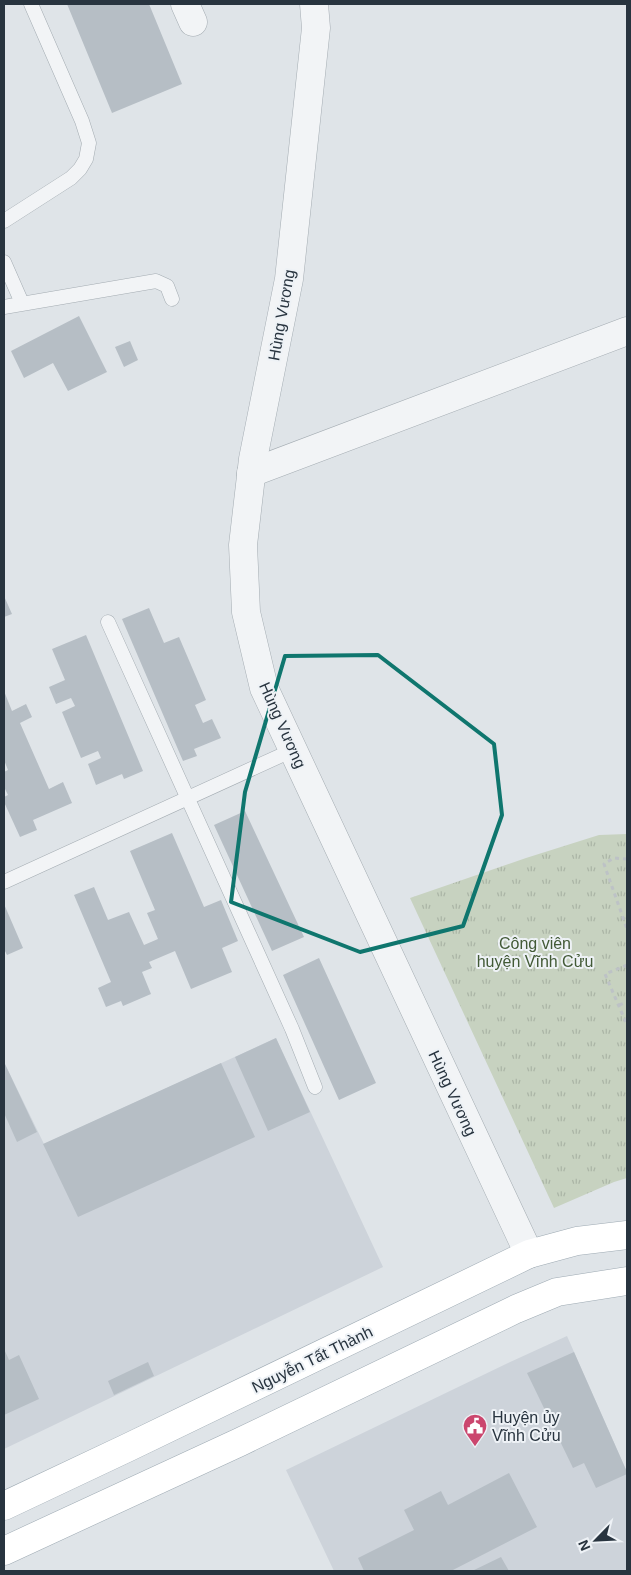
<svg xmlns="http://www.w3.org/2000/svg" width="631" height="1575" viewBox="0 0 631 1575" font-family="Helvetica,sans-serif">
  <defs>
    <pattern id="park-tufts" width="24" height="20" patternUnits="userSpaceOnUse" patternTransform="scale(1.25)"><rect width="24" height="20" fill="#c7d2c0"/><path d="M3 7l-1-3M5 7V3M7 7l1-3M15 17l-1-3M17 17v-4M19 17l1-3" fill="none" stroke="#abb5a6"/></pattern>
  </defs>
  <rect width="100%" height="100%" fill="#dfe4e8"/>
  <!-- built -->
  <path fill="#cdd3da" d="M276,1038L383,1267L4,1449V1062L44,1144Z
    M567,1336L627,1472V1571H334L286,1470L508,1363Z"/>
  <!-- park -->
  <path fill="url(#park-tufts)" d="M627,834V1178L614,1182L554,1208L410,898L526,858L599,835Z"/>
  <!-- building -->
  <path fill="#b6bec5" d="M67,4H149L182,84L112,113Z
    M79,316L107,372L68,391L53,363L24,378L11,351Z
    M130,341L138,360L124,367L115,347Z
    M4,596L12,614L4,617Z
    M149,608L164,643L179,637L206,700L195,705L203,723L212,719L221,738L194,749L197,756L183,761L122,619Z
    M86,635L143,771L124,779L122,774L96,785L88,764L101,758L98,751L81,758L62,712L75,706L71,698L56,704L49,687L65,680L52,649Z
    M4,691L12,711L26,704L32,717L20,723L49,789L63,782L72,803L33,820L37,830L20,837L4,802V797L8,795L4,787V772L8,770L4,760Z
    M245,811L304,937L272,951L214,825Z
    M172,833L204,907L221,900L238,941L222,948L232,972L191,989L175,951L149,962L152,968L142,972L151,994L123,1006L121,1001L106,1007L98,988L111,982L74,895L94,887L108,920L129,912L144,945L158,939L147,913L155,910L130,851Z
    M4,904L23,948L7,955L4,949Z
    M319,958L376,1083L339,1100L283,975Z
    M276,1038L310,1112L268,1131L235,1057Z
    M4,1062L37,1132L17,1142L4,1113Z
    M221,1063L255,1137L78,1217L43,1144Z
    M4,1349L9,1360L19,1355L39,1399L4,1415Z
    M574,1352L627,1472V1474L596,1488L584,1463L573,1468L527,1373Z
    M148,1362L154,1376L114,1395L108,1381Z
    M509,1473L537,1527L451,1571H364L358,1558L414,1530L404,1510L441,1491L448,1505Z
    M501,1557L509,1571H472Z"/>
  <g fill="none" stroke-linecap="round" stroke-linejoin="round">
    <defs>
      <path id="service" d="M4,221L71,178L80,169L86,159L89,143L82,121L31,4
        M4,262L22,303
        M4,307L156,281L167,286L172,299
        M108,622L292,1029L315,1087
        M4,882L293,750"/>
      <path id="minor" d="M185,4L193,22
        M251,473L627,331"/>
      <path id="tertiary" d="M314,4L316,28L289,279L253,459L243,545L246,612L264,688L529,1254"/>
      <path id="primary" d="M4,1506L129,1447L529,1254L577,1241L627,1235
        M4,1551L240,1442L516,1309L557,1292L627,1281"/>
    </defs>
    <!-- service casing -->
    <use href="#service" stroke="#a4acb2" stroke-width="15"/>
    <!-- minor casing -->
    <use href="#minor" stroke="#a4acb2" stroke-width="29"/>
    <!-- tertiary casing -->
    <use href="#tertiary" stroke="#a4acb2" stroke-width="29"/>
    <!-- primary casing -->
    <use href="#primary" stroke="#9eaab3" stroke-width="29"/>
    <!-- path -->
    <path stroke="#bdc2c6" stroke-width="3" stroke-dasharray="4 4" stroke-linecap="butt" d="M627,859L614,858L604,864L627,929
      M627,965L605,974L627,1025
      M619,1005L627,1002"/>
    <!-- service -->
    <use href="#service" stroke="#f2f4f6" stroke-width="14"/>
    <!-- minor -->
    <use href="#minor" stroke="#f2f4f6" stroke-width="28"/>
    <!-- tertiary -->
    <use href="#tertiary" stroke="#f2f4f6" stroke-width="28"/>
    <!-- primary -->
    <use href="#primary" stroke="#fff" stroke-width="28"/>
  </g>
  <!-- marked area -->
  <path fill="none" stroke="#0f766e" stroke-width="4" stroke-linejoin="round" d="M378,655L494,744L502,815L463,926L360,952L231,902L245,792L285,656Z"/>
  <!-- icons -->
  <defs>
    <symbol id="civic-pin" viewBox="-11 -11 22 30"><path d="M0 17L-7.5 6A9.5 9.5 0 1 1 7.5 6Z" fill="#cb466e" stroke="#eef2f6"/><path d="M-.6-6.5H3V-4.5H.6V-3L4-1V1h2V6H-6V1h2V-1L-.6-3ZM-1.2 2.5V6h2.4V2.5Z" fill="#fff"/></symbol>
  </defs>
  <g fill-rule="evenodd">
    <use href="#civic-pin" x="461" y="1412" width="28" height="38"/>
  </g>
  <g text-anchor="middle" stroke-width="4" stroke-linejoin="round" paint-order="stroke">
    <!-- street labels -->
    <g font-size="16" fill="#28343f" stroke="#eef2f6">
      <text transform="translate(281 315) rotate(-80)" y="6">Hùng Vương</text>
      <text transform="translate(283 725) rotate(66)" y="6">Hùng Vương</text>
      <text transform="translate(453 1093) rotate(65)" y="6">Hùng Vương</text>
      <text transform="translate(312 1359) rotate(-26)" y="6">Nguyễn Tất Thành</text>
    </g>
    <!-- park labels -->
    <g font-size="16" fill="#425a36" stroke="#eef2f6">
      <text x="535" y="949">Công viên<tspan x="535" dy="18">huyện Vĩnh Cửu</tspan></text>
    </g>
    <!-- poi labels -->
    <g font-size="16" fill="#28343f" stroke="#eef2f6" text-anchor="start">
      <text x="492" y="1423">Huyện ủy<tspan x="492" dy="18">Vĩnh Cửu</tspan></text>
    </g>
  </g>
  <!-- border -->
  <rect width="631" height="1575" fill="none" stroke="#28343f" stroke-width="10"/>
  <!-- north arrow -->
  <g transform="translate(596 1540) rotate(246)" stroke="#eef2f6" stroke-width="4" paint-order="stroke">
  <path d="M0-4L9 19L0 12L-9 19Z" fill="#28343f"/>
  <text y="-8" font-size="14" font-weight="bold" text-anchor="middle" fill="#28343f">N</text>
  </g>
</svg>
